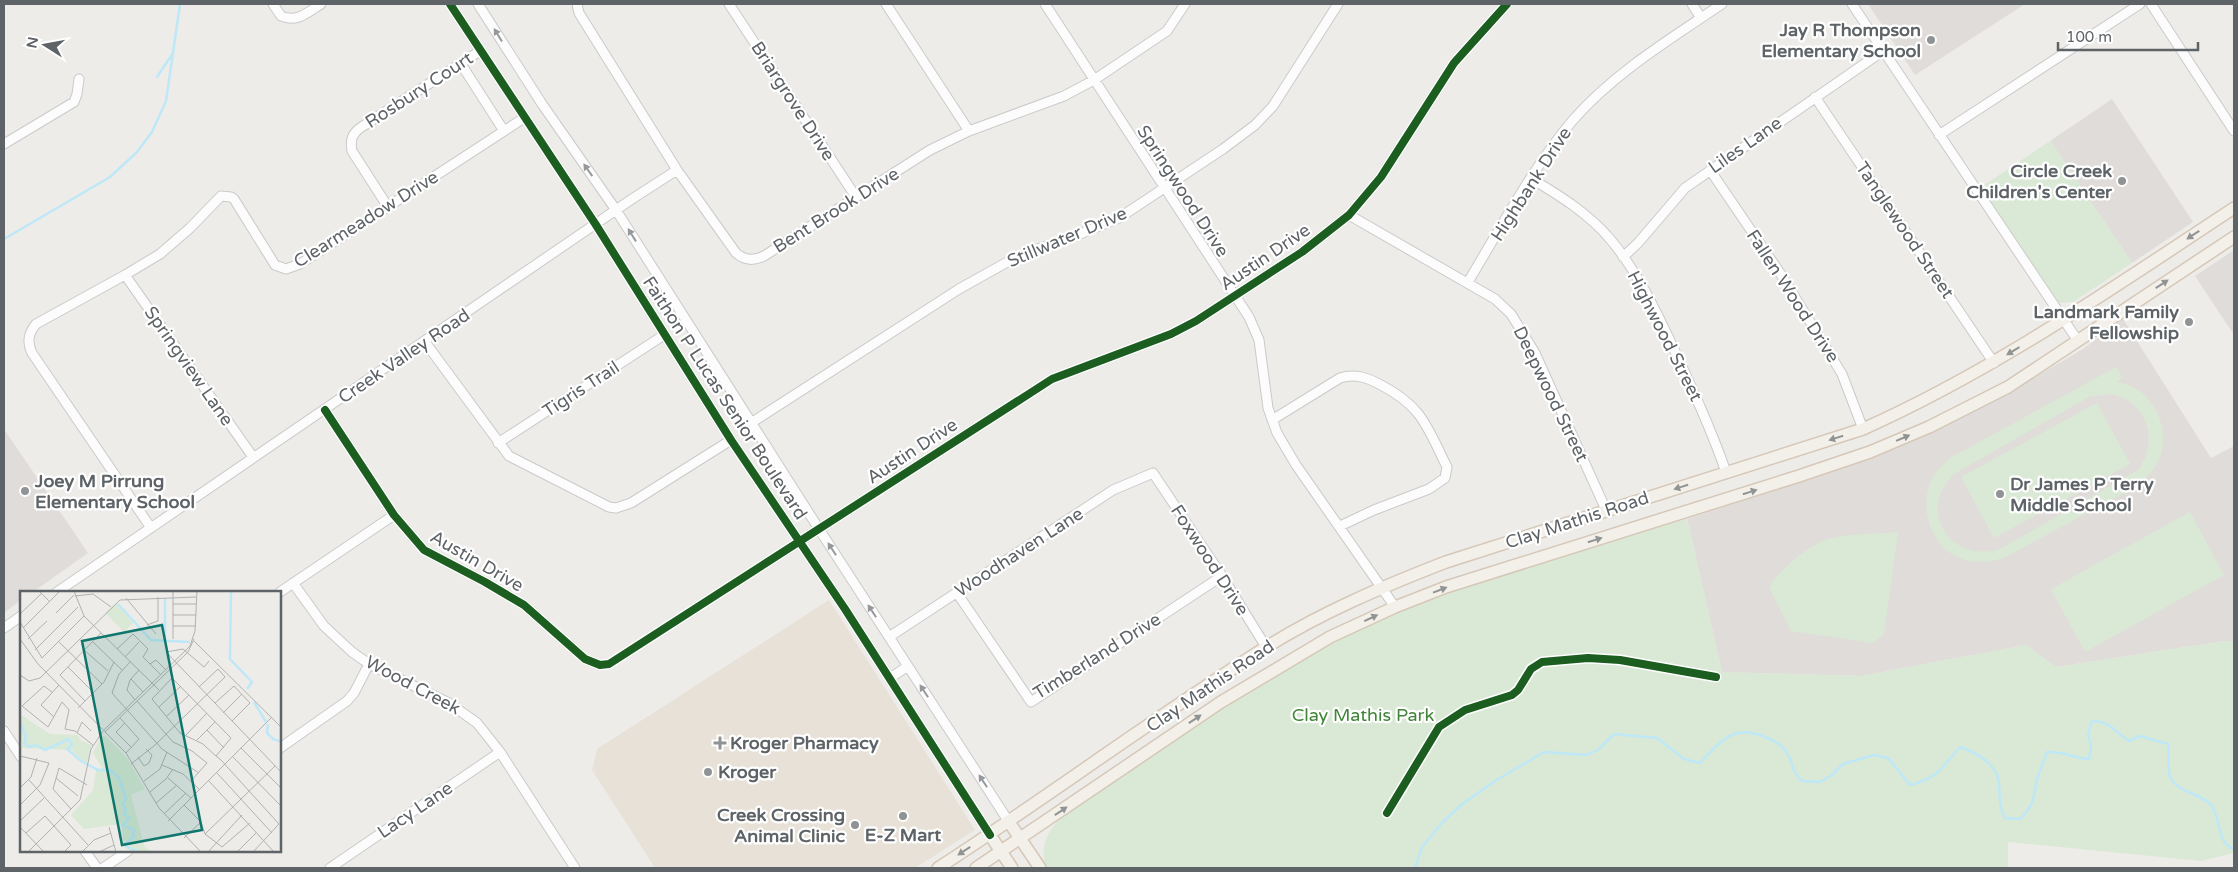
<svg xmlns="http://www.w3.org/2000/svg" width="2238" height="872" viewBox="0 0 2238 872" font-family="'Varela Round',sans-serif">
  <rect width="100%" height="100%" fill="#eeece9"/>
  <!-- commercial -->
  <path fill="#e7e1d8" d="M829,600L975,830L915,868H655L592,770L597,749Z"/>
  <!-- education -->
  <path fill="#e0dcd9" d="M1868,4H2025L1915,75Z
    M2112,99L2193,222L2132,263L2050,141Z
    M2234,250V335L2195,276Z
    M2123,319L2211,458L2234,446V642L2225,641L2056,667L2026,645L1861,676L1722,672L1687,519L1844,468L1924,436L1998,399L2083,349Z
    M4,429L88,553L33,592H21V600L4,613Z"/>
  <!-- green -->
  <path fill="#dae9d5" fill-rule="evenodd" d="M2050,141L2132,263L2073,302L2059,303L2056,299L1981,187Z
    M2116,367L2122,378L2117,382C2150,386 2172,426 2160,457C2156,468 2148,476 2139,485L2004,558C1992,561 1982,563 1970,561C1930,554 1915,503 1936,472C1940,467 1946,462 1950,458ZM2107,394C2146,397 2161,440 2138,470L2000,549C1950,564 1916,510 1954,474L2089,397Z
    M2097,403L2130,464L1994,538L1961,477Z
    M2190,512L2224,575L2085,652L2051,589Z
    M1687,519L1722,672L1861,676L2026,645L2056,667L2226,641L2234,642V853L2201,861L2008,842V868H1046C1039,847 1047,832 1061,817C1167,746 1271,667 1388,614C1421,599 1456,588 1491,576C1556,555 1621,537 1687,519Z
    M1898,532L1884,634L1873,643L1791,631L1769,587C1783,567 1809,544 1832,538C1853,533 1877,534 1898,532Z"/>
  <g fill="none" stroke-linecap="round" stroke-linejoin="round">
    <!-- stream -->
    <path stroke="#bee8f7" stroke-width="2.5" d="M157,77L173,53
      M4,239L110,177L137,152L152,132L166,101L180,4
      M1415,868L1422,847L1442,823L1461,805L1495,781L1544,752L1587,755L1599,749L1614,734L1657,738L1684,759L1700,763C1720,742 1733,723 1765,737C1775,741 1783,745 1788,755C1795,767 1790,769 1802,781L1820,782L1832,775L1843,764L1874,755L1888,758L1910,785C1939,778 1941,768 1960,747C1975,752 1990,760 1997,775C2002,787 1996,801 2005,818L2020,819C2035,805 2033,797 2037,779C2040,770 2044,761 2047,752C2062,751 2074,758 2089,759L2091,746L2088,734L2092,721C2110,721 2115,732 2129,741L2140,736L2168,744C2170,754 2166,770 2171,779C2179,793 2201,793 2211,805C2221,817 2216,843 2234,849"/>
    <defs>
      <path id="minor" d="M273,4L281,16C297,23 308,12 321,4
        M450,4L596,225L731,440L845,609L990,835
        M478,4L542,104L616,210L819,529L1009,822
        M577,4L579,13L677,170L736,253C745,261 754,261 764,256L930,150L969,131L1064,96L1094,80L1167,31L1185,4
        M729,4L856,197
        M886,4L969,131
        M1045,4L1249,317L1259,340L1268,408L1277,433L1296,465L1395,607
        M1692,4L1701,18
        M1852,4L2078,341
        M2151,4L2234,131
        M461,64L504,131
        M1815,97L1994,363
        M1939,135L2140,4
        M4,144L74,102L77,94L79,79
        M1710,170L1782,276L1842,374L1863,429
        M1532,179C1560,196 1588,213 1610,239C1637,271 1655,309 1673,347C1692,388 1711,429 1726,472
        M388,207L352,151C350,140 352,134 360,128L480,51
        M1349,215L1495,299L1511,314L1535,353L1607,512
        M1623,257L1638,243L1685,188L1883,51
        M125,275L253,457
        M1468,282C1500,229 1533,167 1573,120C1614,73 1670,39 1722,4
        M425,342L509,456L609,507L616,508L631,503L731,440
        M325,410L394,515L424,550L485,582L524,605L585,659L600,665L609,664L1052,379L1171,334L1196,321L1302,252L1349,215L1381,177L1454,63L1507,4
        M1272,420L1340,378C1355,373 1368,378 1381,385C1423,407 1427,427 1447,467L1445,478L1429,489L1374,510L1340,526
        M751,423L959,289L1009,261L1035,250L1080,234L1119,218L1223,149L1255,125L1273,106L1338,4
        M498,443L664,335
        M151,528L32,353C27,342 28,334 36,324L125,275L160,254L190,228L221,196L231,197L234,199L275,265L286,269L300,264L524,118
        M293,583L324,626L352,652L369,664L449,703L477,723L500,752L575,868
        M57,592L632,199L677,170
        M280,592L394,515
        M957,593L1031,702L1222,576
        M4,628L21,616
        M889,637L1113,490L1153,473L1222,576L1266,647
        M890,678L908,666
        M4,731L21,757
        M280,748L347,701L354,693L369,664
        M85,851L97,868
        M103,868L128,851
        M330,868L500,752"/>
      <path id="major" d="M1009,822L1040,868
        M990,835L1012,868
        M938,868C1048,797 1153,718 1265,648C1320,613 1384,586 1446,562L1863,429C1995,370 2114,287 2234,208
        M976,868L1221,702L1330,637L1395,607L1446,587L1799,476L1870,452L1929,427L2008,387L2234,237"/>
    </defs>
    <!-- minor casing -->
    <use href="#minor" stroke="#cacaca" stroke-width="11"/>
    <!-- major casing -->
    <use href="#major" stroke="#d5c8b8" stroke-width="14"/>
    <!-- minor -->
    <use href="#minor" stroke="#fcfcfc" stroke-width="9"/>
    <!-- major -->
    <use href="#major" stroke="#f3efe9" stroke-width="11"/>
    <defs>
      <path id="cycleway" d="M450,4L596,225L731,440L845,609L990,835
        M325,410L394,515L424,550L485,582L524,605L585,659L600,665L609,664L1052,379L1171,334L1196,321L1302,252L1349,215L1381,177L1454,63L1507,4
        M1387,813L1439,727L1465,710L1512,695L1518,690L1531,669L1542,662L1588,658L1620,660L1716,677"/>
    </defs>
    <!-- cycleway casing -->
    <use href="#cycleway" stroke="#fff" stroke-width="11"/>
    <!-- cycleway -->
    <use href="#cycleway" stroke="#1b5e20" stroke-width="8"/>
  </g>
  <!-- one-way arrows -->
  <defs><path id="oneway-solid" d="M-6-.8H1V-3.2L6.5 0L1 3.2V.8H-6Z" transform="scale(1.25)"/></defs>
  <g fill="#95999b">
    <use href="#oneway-solid" transform="translate(498 35) rotate(-122)"/>
    <use href="#oneway-solid" transform="translate(588 170) rotate(-125)"/>
    <use href="#oneway-solid" transform="translate(632 235) rotate(-122)"/>
    <use href="#oneway-solid" transform="translate(832 549) rotate(-123)"/>
    <use href="#oneway-solid" transform="translate(872 611) rotate(-123)"/>
    <use href="#oneway-solid" transform="translate(924 691) rotate(-123)"/>
    <use href="#oneway-solid" transform="translate(983 781) rotate(-123)"/>
  </g>
  <g fill="#929494">
    <use href="#oneway-solid" transform="translate(2193 235) rotate(147)"/>
    <use href="#oneway-solid" transform="translate(2162 284) rotate(-33)"/>
    <use href="#oneway-solid" transform="translate(2013 351) rotate(149)"/>
    <use href="#oneway-solid" transform="translate(1836 438) rotate(163)"/>
    <use href="#oneway-solid" transform="translate(1903 438) rotate(-23)"/>
    <use href="#oneway-solid" transform="translate(1681 487) rotate(162)"/>
    <use href="#oneway-solid" transform="translate(1750 492) rotate(-18)"/>
    <use href="#oneway-solid" transform="translate(1595 540) rotate(-17)"/>
    <use href="#oneway-solid" transform="translate(1440 590) rotate(-21)"/>
    <use href="#oneway-solid" transform="translate(1371 618) rotate(-25)"/>
    <use href="#oneway-solid" transform="translate(1195 719) rotate(-34)"/>
    <use href="#oneway-solid" transform="translate(1061 811) rotate(-34)"/>
    <use href="#oneway-solid" transform="translate(964 851) rotate(147)"/>
  </g>
  <!-- markers -->
  <g fill="#909394" stroke="#fff" stroke-width="2">
    <circle cx="1931" cy="40" r="5"/>
    <circle cx="2122" cy="181" r="5"/>
    <circle cx="2189" cy="322" r="5"/>
    <circle cx="25" cy="491" r="5"/>
    <circle cx="2000" cy="494" r="5"/>
    <path d="M717.5 735.5h5v5h5v5h-5v5h-5v-5h-5v-5h5z"/>
    <circle cx="708" cy="772" r="5"/>
    <circle cx="903" cy="816" r="5"/>
    <circle cx="855" cy="825" r="5"/>
  </g>
  <g text-anchor="middle" stroke-width="4.5" stroke-linejoin="round" paint-order="stroke">
    <!-- poi labels -->
    <g font-size="18" font-weight="bold" fill="#5e6367" stroke="#fff" text-anchor="end">
      <text x="1921" y="36">Jay R Thompson<tspan x="1921" dy="21">Elementary School</tspan></text>
      <text x="2112" y="177">Circle Creek<tspan x="2112" dy="21">Children's Center</tspan></text>
      <text x="2179" y="318">Landmark Family<tspan x="2179" dy="21">Fellowship</tspan></text>
      <text x="35" y="487" text-anchor="start">Joey M Pirrung<tspan x="35" dy="21">Elementary School</tspan></text>
      <text x="2010" y="490" text-anchor="start">Dr James P Terry<tspan x="2010" dy="21">Middle School</tspan></text>
      <text x="730" y="749" text-anchor="start">Kroger Pharmacy</text>
      <text x="718" y="778" text-anchor="start">Kroger</text>
      <text x="845" y="821">Creek Crossing<tspan x="845" dy="21">Animal Clinic</tspan></text>
      <text x="903" y="841" text-anchor="middle">E-Z Mart</text>
    </g>
    <!-- street labels -->
    <g font-size="18" fill="#5e6367" stroke="#fff">
      <text transform="translate(419 90) rotate(-33)" y="6">Rosbury Court</text>
      <text transform="translate(793 101) rotate(57)" y="6">Briargrove Drive</text>
      <text transform="translate(1745 145) rotate(-35)" y="6">Liles Lane</text>
      <text transform="translate(1531 184) rotate(-57)" y="6">Highbank Drive</text>
      <text transform="translate(1183 191) rotate(57)" y="6">Springwood Drive</text>
      <text transform="translate(836 210) rotate(-32)" y="6">Bent Brook Drive</text>
      <text transform="translate(366 219) rotate(-32)" y="6">Clearmeadow Drive</text>
      <text transform="translate(1905 230) rotate(56)" y="6">Tanglewood Street</text>
      <text transform="translate(1067 237) rotate(-23)" y="6">Stillwater Drive</text>
      <text transform="translate(1265 257) rotate(-34)" y="6">Austin Drive</text>
      <text transform="translate(1793 296) rotate(57)" y="6">Fallen Wood Drive</text>
      <text transform="translate(1665 336) rotate(63)" y="6">Highwood Street</text>
      <text transform="translate(404 356) rotate(-34)" y="6">Creek Valley Road</text>
      <text transform="translate(189 366) rotate(55)" y="6">Springview Lane</text>
      <text transform="translate(581 389) rotate(-33)" y="6">Tigris Trail</text>
      <text transform="translate(1551 394) rotate(64)" y="6">Deepwood Street</text>
      <text transform="translate(725 398) rotate(57)" y="6">Faithon P Lucas Senior Boulevard</text>
      <text transform="translate(912 451) rotate(-33)" y="6">Austin Drive</text>
      <text transform="translate(1577 520) rotate(-18)" y="6">Clay Mathis Road</text>
      <text transform="translate(1019 552) rotate(-33)" y="6">Woodhaven Lane</text>
      <text transform="translate(1210 560) rotate(57)" y="6">Foxwood Drive</text>
      <text transform="translate(477 561) rotate(30)" y="6">Austin Drive</text>
      <text transform="translate(1097 656) rotate(-32)" y="6">Timberland Drive</text>
      <text transform="translate(413 685) rotate(28)" y="6">Wood Creek</text>
      <text transform="translate(1210 686) rotate(-34)" y="6">Clay Mathis Road</text>
      <text transform="translate(415 810) rotate(-34)" y="6">Lacy Lane</text>
    </g>
    <!-- park labels -->
    <g font-size="18" fill="#408537" stroke="#fff">
      <text x="1363" y="721">Clay Mathis Park</text>
    </g>
  </g>
  <!-- overview -->
  <g transform="translate(20 591)">
    <rect width="261" height="261" fill="#eeece9"/>
    <path d="M96,12L113,32L104,41L85,22ZM0,123L30,143L58,144L60,149L72,154L67,173L51,159L2,157ZM81,145H85L107,167L125,198L111,204L124,254L130,261H111L105,257L101,233L64,238L51,224L73,199L76,179L82,177L73,162Z" fill="#dae9d5"/>
    <path fill="none" stroke="#bee8f7" stroke-width="2.5" d="M211,0L210,68L232,91L227,98M145,8V51M98,13L131,49L170,51M234,111L246,131M0,131L6,146L4,152L9,156L16,154L25,159L49,148L52,154L47,158L61,170L78,179H90L99,187L106,208L103,213L106,219L104,223L109,227L103,234L114,239L113,246L104,254L118,261M248,133L247,142L253,148L262,151"/>
    <path fill="none" stroke="#b0b1b1" stroke-width="1" d="M19,0L30,11M54,0L64,25L139,99M153,0V48M55,5L73,3L91,16M106,7L136,43M153,13H176M36,22L54,4M0,23L21,3M153,24H176M0,31L22,67L64,25M127,34L138,30V6M153,35H176M3,37L40,0M0,48L18,73L106,162L139,217L181,261M8,48L27,30M174,50L262,137M39,51L82,93M73,51L102,79M97,58L113,43L128,58L123,66L141,84M15,59L58,16M64,59L88,80M105,66L119,51M189,70L184,76L163,58L146,61L262,182M110,71L99,83L92,102L142,158L179,182M130,73L136,69L146,79M48,76L73,101M0,84L9,90L20,87L100,9L176,6M111,88L123,101M32,101L24,95L2,115L28,136L42,111L49,119L45,138L55,140L73,154M115,109L107,99L110,89L119,79M65,110L40,84L81,42M117,110L153,151L172,160L187,172L171,190M195,112L214,95L230,112L212,130M139,116L161,95M58,117L84,91L94,71M203,122L222,103M147,125L169,104M34,126L21,114L39,94M100,127L119,148L106,162M105,132L96,141L111,156M84,139L170,55L175,40L177,0M187,139L204,157M85,141L168,61L174,48M57,142L62,131L71,140M166,144L187,122M177,149L195,131M221,157L262,198M0,165L29,172L20,194L0,214M196,165L211,147L152,87L132,108L160,142L183,153L186,156L196,165L200,168L259,233L233,261M118,166L124,175L129,172L132,164L126,158M213,166L260,214M111,173L135,154L205,86L198,78L179,96M142,174L163,183L180,199M197,182L252,242M36,187L58,205M148,187L171,207M9,189L68,254M124,190L140,178L147,161M189,190L254,261M0,197L11,186L17,167M130,201L146,188L153,178M136,212L157,194M164,214L181,231L185,243L202,256L230,232M51,218L33,198L39,177L67,194M144,223L166,202M0,230L24,207M148,230L252,126M0,236L24,261M89,236L96,261M6,242L25,225L51,254L44,261M185,243L255,175M164,247L181,231M8,261L60,209L71,158L83,140M62,261L74,249L91,242M79,261L94,254M188,261L222,224M217,261L236,242"/>
    <path fill="#0f766e" fill-opacity="0.15" stroke="#0f766e" stroke-width="2.5" d="M142,34L182,239L102,254L62,50Z"/>
    <rect width="261" height="261" fill="none" stroke="#5e6367" stroke-width="2.5"/>
  </g>
  <!-- border -->
  <rect width="2238" height="872" fill="none" stroke="#5e6367" stroke-width="10"/>
  <!-- north arrow -->
  <g transform="translate(45 45) rotate(281)" stroke="#ffffff" stroke-width="4" paint-order="stroke">
  <path d="M0-4L9 19L0 12L-9 19Z" fill="#5e6367"/>
  <text y="-8" font-size="14" font-weight="bold" text-anchor="middle" fill="#5e6367">N</text>
  </g>
  <!-- scale -->
  <path d="M2058 42v8h140v-8" fill="none" stroke="#5e6367" stroke-width="2.5"/>
  <text x="2066" y="42" font-size="15" fill="#5e6367" stroke="#ffffff" stroke-width="4" paint-order="stroke">100 m</text>
</svg>
